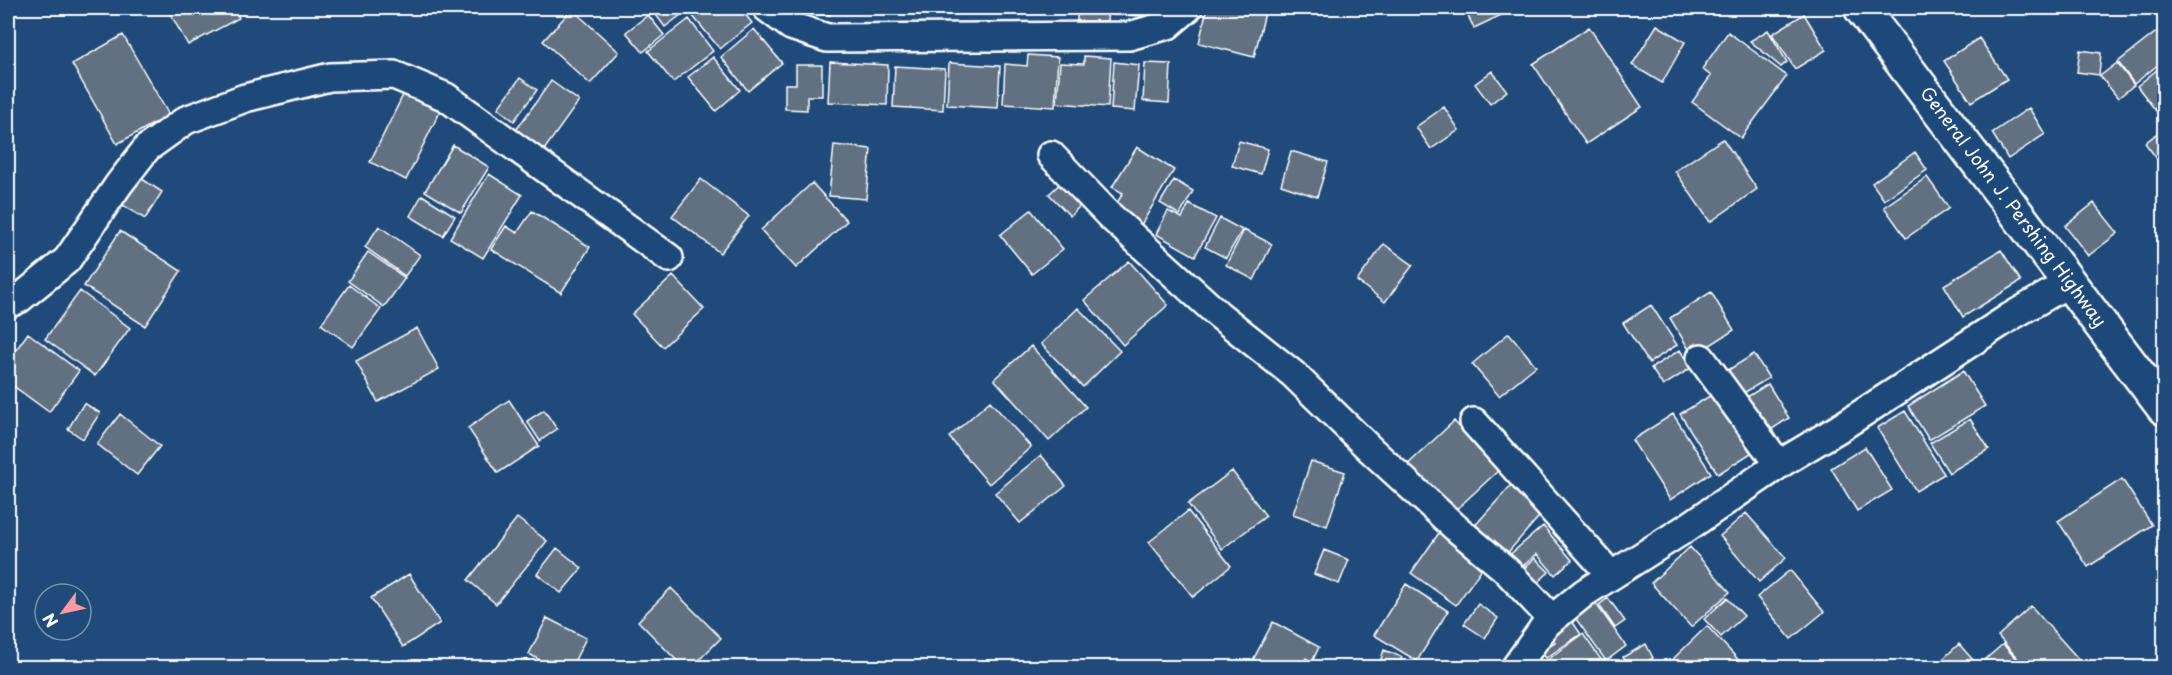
<svg xmlns="http://www.w3.org/2000/svg" width="2172" height="675" viewBox="0 0 2172 675" font-family="'Playpen Sans',sans-serif">
  <rect width="100%" height="100%" fill="#1f4a7a"/>
  <filter id="ink" filterUnits="userSpaceOnUse"><feTurbulence type="fractalNoise" baseFrequency=".0167" numOctaves="2"/><feDisplacementMap in="SourceGraphic" scale="12" xChannelSelector="R" yChannelSelector="G"/><feConvolveMatrix kernelMatrix="1 2 1 2 8 2 1 2 1" color-interpolation-filters="sRGB"/></filter>
  <g filter="url(#ink)">
    <!-- building -->
    <path fill="#627182" stroke="#fff" stroke-width="1.5" d="M167,8H234L239,18L188,45Z
      M651,8H690L665,27Z
      M701,8H740L752,23L720,49L692,15Z
      M801,8H830V15L801,14Z
      M836,8H894V12L836,11Z
      M909,8H970V13H909Z
      M975,8H1031V11H975Z
      M1068,8H1108L1107,21H1077V8Z
      M1113,8H1171V16L1112,15Z
      M1207,8H1241L1265,13L1254,57L1199,43Z
      M1464,8H1516L1474,28Z
      M1711,8H1728L1716,15Z
      M572,9L619,52L590,84L543,41Z
      M1804,14L1826,50L1795,69L1772,34Z
      M648,15L664,35L643,52L626,32Z
      M689,19L713,51L673,82L648,51Z
      M1657,25L1685,42L1662,83L1632,65Z
      M2164,26V60L2134,84L2118,62Z
      M1589,27L1642,107L1586,144L1533,64Z
      M754,29L782,63L748,91L721,57Z
      M1768,30L1787,62L1781,67L1750,41Z
      M1728,32L1787,76L1741,138L1692,102L1711,76L1702,69Z
      M123,35L169,115L117,144L72,64Z
      M1979,38L2007,79L1971,102L1944,61Z
      M2080,50L2101,53L2099,75L2077,72Z
      M1028,55L1058,57L1055,107L1003,104L1005,64L1027,66Z
      M1084,56L1111,58L1108,107L1057,103L1060,63L1084,64Z
      M713,57L740,90L716,111L688,77Z
      M830,62L888,65L887,105L828,102Z
      M1114,62L1139,65L1135,111L1111,109Z
      M949,63L1000,66L998,108L947,105Z
      M1145,63L1171,64L1169,103L1143,101Z
      M2117,63L2134,85L2118,98L2100,76Z
      M2164,64V112L2160,116L2137,86Z
      M796,65H822V96H807V110L785,109V84H796Z
      M895,66L945,69L943,110L893,107Z
      M1492,71L1507,91L1490,104L1475,84Z
      M520,78L537,90L514,121L498,108Z
      M551,81L579,101L544,150L516,130Z
      M406,89L442,107L406,180L370,162Z
      M1444,107L1459,130L1431,149L1416,127Z
      M2029,108L2045,134L2008,159L1992,133Z
      M2164,128V168L2145,143Z
      M1723,139L1757,189L1710,222L1675,171Z
      M1239,141L1268,149L1261,174L1232,166Z
      M453,145L489,167L461,213L425,191Z
      M834,145L871,149L866,199L829,196Z
      M1137,147L1174,170L1138,230L1111,213L1123,193L1112,187Z
      M1291,151L1328,162L1317,197L1281,185Z
      M1915,152L1927,170L1884,200L1872,183Z
      M489,174L522,195L483,258L450,238Z
      M136,175L162,192L145,219L118,202Z
      M1927,177L1949,208L1906,238L1884,207Z
      M701,179L749,216L720,253L672,216Z
      M1065,179L1086,200L1070,216L1049,194Z
      M1174,180L1193,191L1180,215L1160,203Z
      M812,183L847,221L796,268L761,230Z
      M422,195L455,216L443,236L410,216Z
      M2094,203L2118,233L2088,256L2065,226Z
      M1189,204L1216,218L1195,256L1156,234L1168,211L1182,218Z
      M1031,210L1063,249L1032,274L1000,235Z
      M532,211L590,247L561,293L491,249L506,226L517,233Z
      M1220,218L1242,230L1226,258L1205,247Z
      M379,226L420,255L405,276L365,247Z
      M1244,230L1272,244L1254,280L1226,265Z
      M120,231L181,271L145,326L84,286Z
      M1384,244L1413,265L1385,302L1357,281Z
      M2001,250L2021,281L1963,317L1944,285Z
      M368,252L405,278L384,307L348,281Z
      M1129,261L1168,305L1123,345L1084,300Z
      M673,276L704,309L663,347L632,314Z
      M349,285L381,309L353,347L321,324Z
      M80,291L130,328L95,376L45,339Z
      M1711,292L1734,330L1693,356L1670,318Z
      M1651,305L1677,345L1649,363L1623,323Z
      M1078,308L1120,351L1083,387L1041,344Z
      M417,328L439,369L378,402L356,361Z
      M28,333L79,371L49,412L8,382V361Z
      M1509,333L1536,366L1499,396L1472,364Z
      M1031,346L1086,407L1049,441L994,379Z
      M1680,350L1691,368L1663,386L1651,368Z
      M1754,354L1769,378L1737,397L1722,374Z
      M1963,371L1985,406L1929,440L1908,406Z
      M1768,384L1789,418L1763,435L1742,400Z
      M1713,394L1751,453L1718,474L1680,414Z
      M509,400L539,446L498,473L468,428Z
      M990,401L1031,447L989,484L949,437Z
      M84,403L100,413L83,439L68,429Z
      M544,410L557,429L540,441L527,421Z
      M1905,411L1944,474L1916,491L1877,428Z
      M120,414L160,446L137,475L97,444Z
      M1673,414L1711,473L1670,500L1632,440Z
      M1970,419L1989,449L1949,473L1930,443Z
      M1454,421L1499,470L1448,517L1404,468Z
      M1865,447L1892,490L1857,511L1831,468Z
      M1041,455L1066,486L1020,523L995,493Z
      M1311,461L1345,472L1327,526L1293,514Z
      M1232,471L1266,516L1222,549L1188,504Z
      M2122,479L2152,525L2088,567L2058,521Z
      M1513,483L1544,511L1503,558L1471,530Z
      M1188,511L1231,566L1193,597L1149,542Z
      M1746,513L1786,558L1759,582L1720,536Z
      M517,518L547,541L496,604L468,580Z
      M1543,526L1572,560L1555,575L1537,554L1518,570L1507,557Z
      M1443,527L1488,560L1456,605L1411,573Z
      M1690,547L1730,592L1691,627L1651,583Z
      M557,548L582,568L561,593L537,574Z
      M1324,550L1349,560L1339,584L1314,574Z
      M1535,558L1549,572L1532,588L1519,573Z
      M1790,570L1824,612L1791,639L1757,597Z
      M409,574L440,623L403,647L371,598Z
      M1406,584L1448,611L1417,661L1374,635Z
      M671,588L721,638L691,668H684L638,621Z
      M1592,598L1626,646L1606,661L1571,612Z
      M1608,598L1625,621L1615,628L1599,605Z
      M1727,598L1744,616L1721,637L1704,619Z
      M1478,604L1498,618L1485,638L1464,624Z
      M2031,606L2082,663L2077,668H2026L1998,636Z
      M1569,617L1581,634L1546,658L1541,651L1555,642L1548,631Z
      M547,618L586,638L571,668H554L529,654Z
      M1273,622L1319,647L1312,662L1306,658L1301,668H1261L1262,665L1253,660Z
      M1707,626L1746,668H1681L1673,659Z
      M1583,634L1607,668H1545L1542,664Z
      M1646,644L1653,658L1637,668H1629L1623,657Z
      M1959,644L1980,668H1933Z
      M2003,644L2024,668H1983L1980,664Z
      M1384,650L1402,657L1399,664L1407,668H1378Z
      M526,660L540,668H523Z"/>
    <g fill="none" stroke-linecap="round" stroke-linejoin="round">
      <defs>
        <path id="street" d="M767,8L791,26L827,38L1129,36L1168,25L1188,8
          M1051,155L1110,216L1219,315L1293,374L1371,450L1456,528L1506,570L1552,619
          M8,304L19,299L67,260L119,184L147,148L186,120L245,98L330,77L394,75L446,97L669,258
          M1701,358L1779,465
          M1474,422L1611,575
          M1515,668L1546,624L1584,593L1688,527L1783,462L1838,429L2010,317L2070,282"/>
        <path id="secondary" d="M1861,8L2164,408"/>
      </defs>
      <!-- street casing -->
      <use href="#street" stroke="#fff" stroke-width="32"/>
      <!-- secondary casing -->
      <use href="#secondary" stroke="#fff" stroke-width="38"/>
      <!-- street -->
      <use href="#street" stroke="#1f4a7a" stroke-width="27"/>
      <!-- secondary -->
      <use href="#secondary" stroke="#1f4a7a" stroke-width="33"/>
    </g>
  </g>
  <g text-anchor="middle" stroke-width="5" stroke-linejoin="round" paint-order="stroke">
    <!-- street labels -->
    <g font-size="18" fill="#fff" stroke="#1f4a7a">
      <text transform="translate(2013 207) rotate(53)" y="6">General John J. Pershing Highway</text>
    </g>
  </g>
  <!-- margin -->
  <rect width="2172" height="675" fill="none" stroke="#1f4a7a" stroke-width="30"/>
  <rect x="15" y="15" width="2142" height="645" fill="none" stroke="#fff" stroke-width="2" filter="url(#ink)"/>
  <!-- north arrow -->
  <g transform="translate(63 612) rotate(237)"><circle r="28" fill="#1f4a7a" stroke="#7992af" stroke-width="1.5"/>
  <path d="M0-4.5L10 22L0 15L-10 22Z" fill="#ff9aa2"/>
  <text y="-9" font-size="16" font-weight="bold" text-anchor="middle" fill="#ffffff">N</text>
  </g>
</svg>
